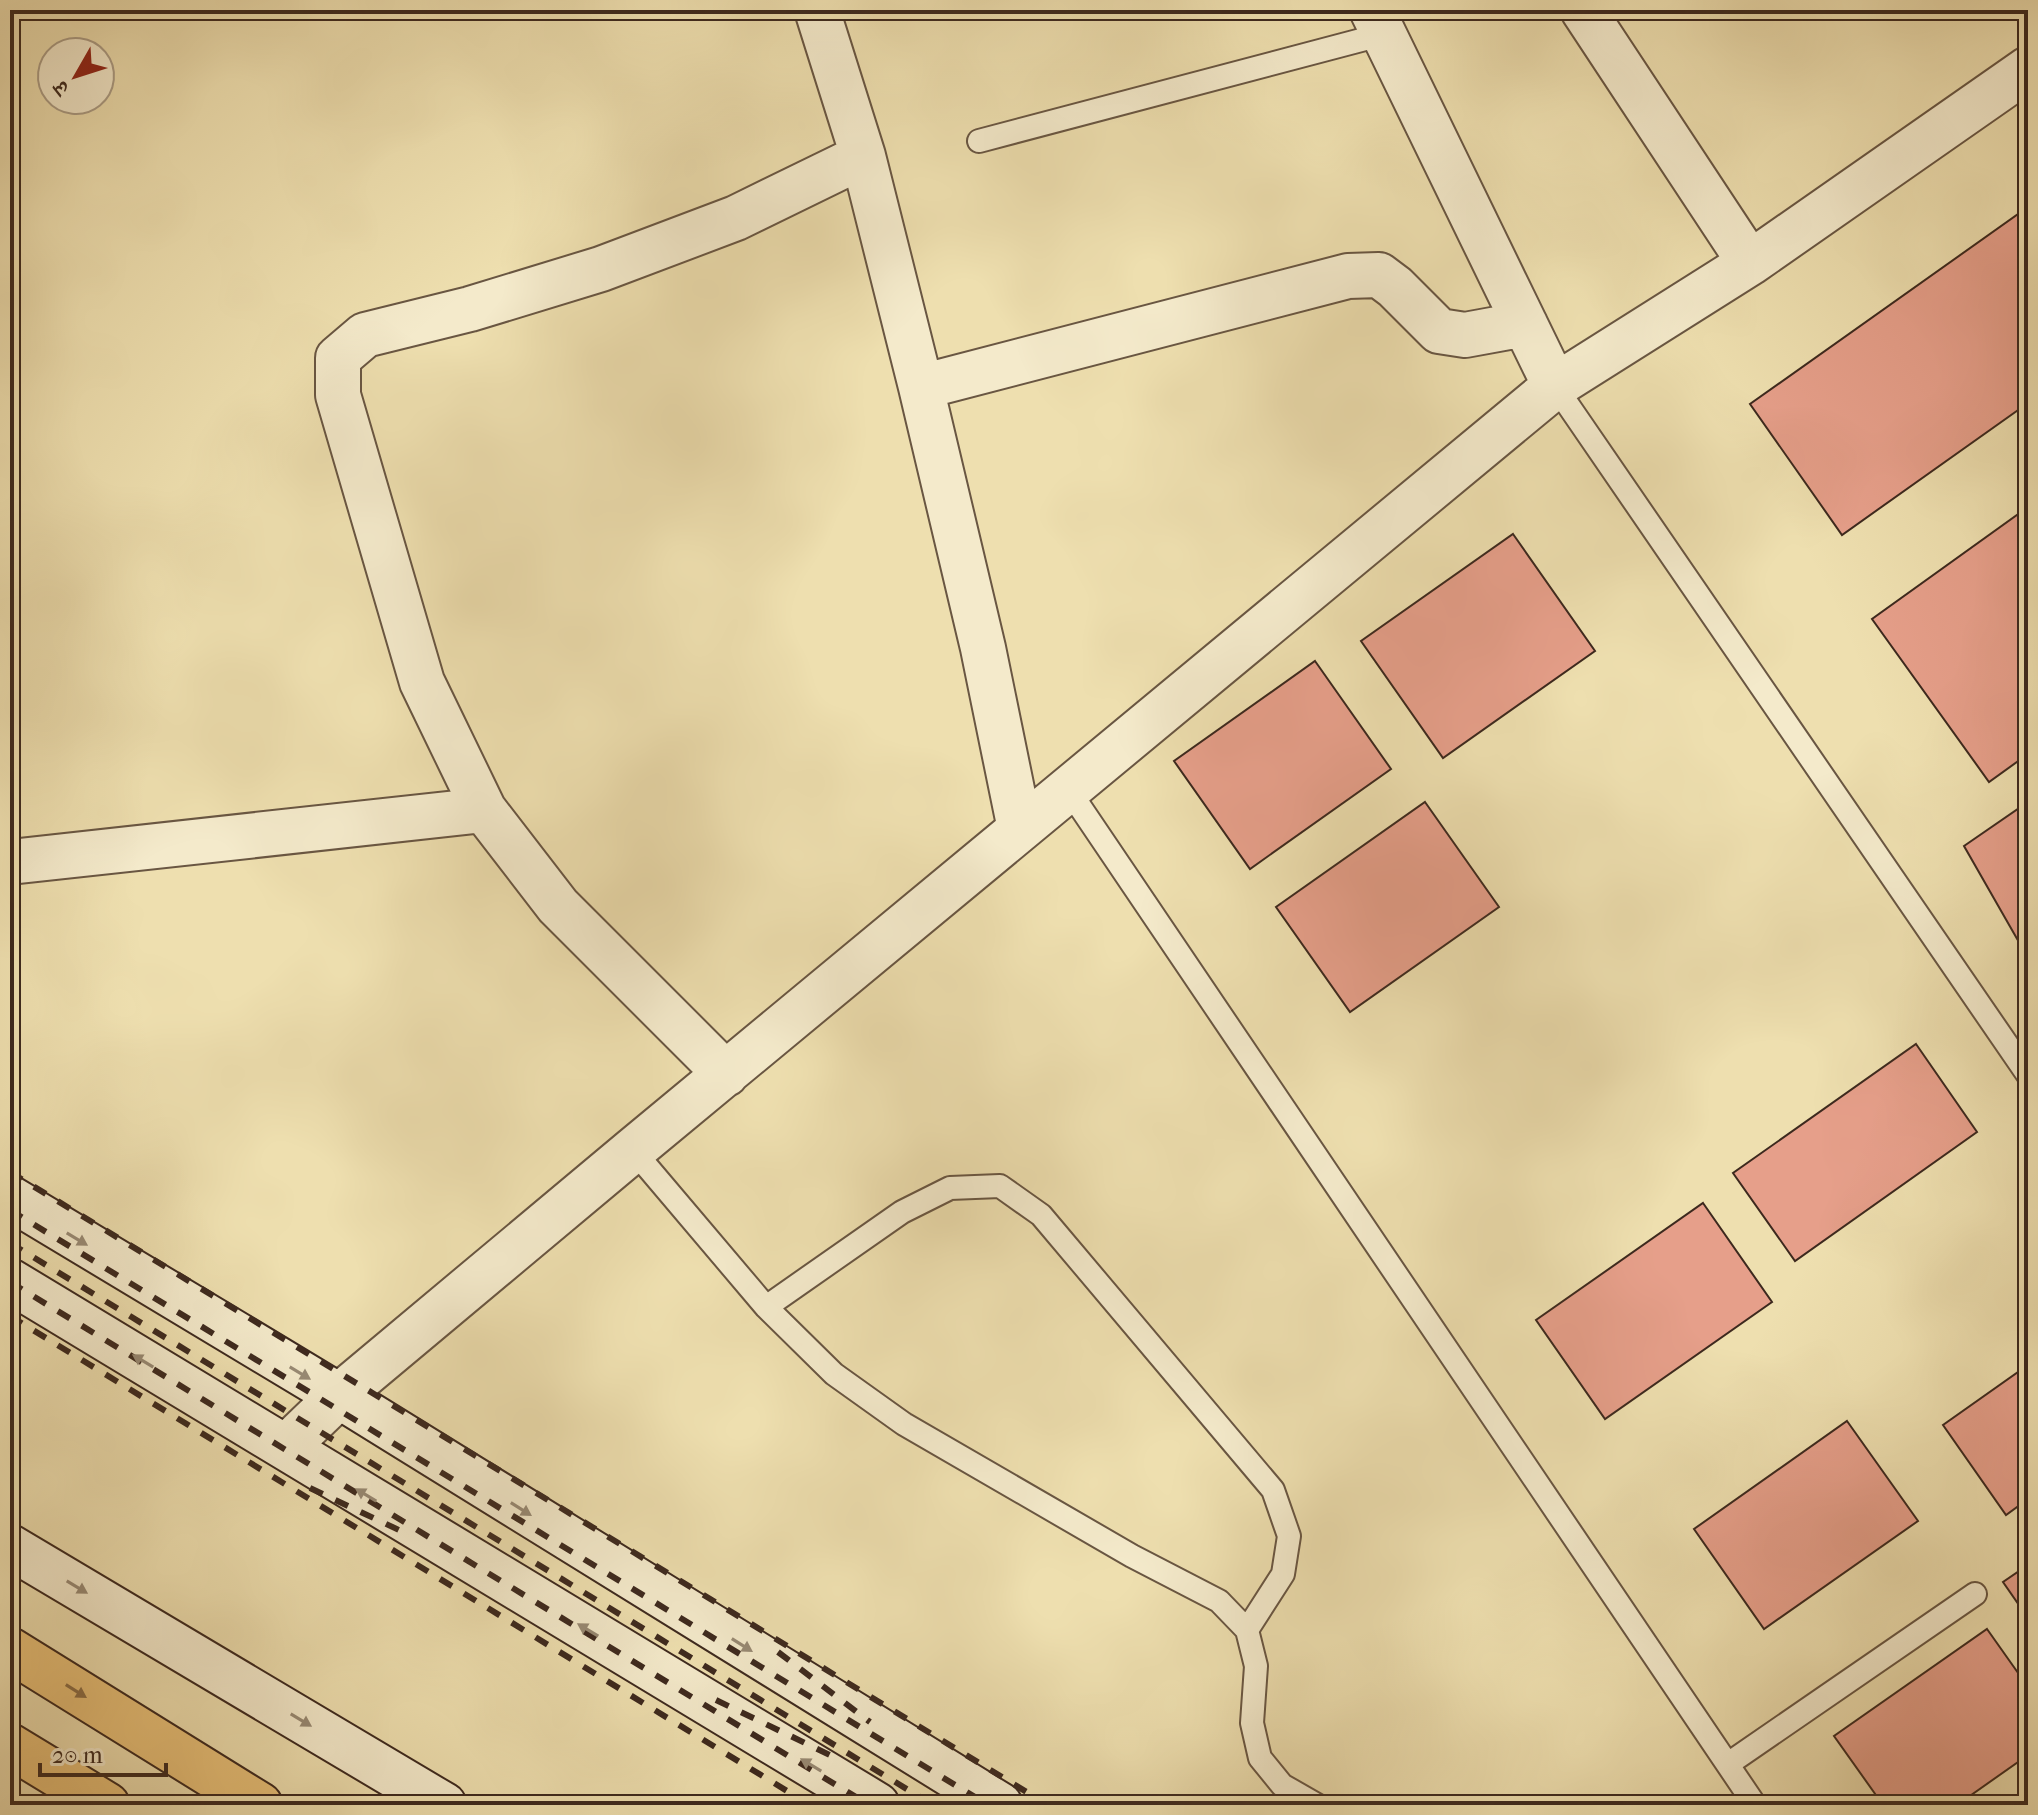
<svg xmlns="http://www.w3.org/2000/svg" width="2038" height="1815" viewBox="0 0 2038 1815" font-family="'IM FELL French Canon','Noto Serif Devanagari',serif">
  <rect width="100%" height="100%" fill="#eedfaf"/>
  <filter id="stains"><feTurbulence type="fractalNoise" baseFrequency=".0025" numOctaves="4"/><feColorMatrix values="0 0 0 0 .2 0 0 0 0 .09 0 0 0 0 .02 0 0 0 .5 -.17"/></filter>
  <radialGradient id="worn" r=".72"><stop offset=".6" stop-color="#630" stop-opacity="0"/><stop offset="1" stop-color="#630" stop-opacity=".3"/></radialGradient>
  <!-- building -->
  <path fill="#e69f8a" stroke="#3d291e" stroke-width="2" d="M2028,207V403L1842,535L1750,404Z
    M2028,507V754L1989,782L1872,619Z
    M1513,534L1595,651L1443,758L1361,641Z
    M1315,661L1391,769L1250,869L1174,761Z
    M1425,802L1499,907L1350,1012L1276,907Z
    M2028,802V958L1964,846Z
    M1916,1044L1977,1132L1795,1261L1733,1173Z
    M1703,1203L1772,1302L1605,1419L1536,1320Z
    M2028,1365V1499L2006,1515L1943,1425Z
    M1847,1421L1918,1521L1764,1629L1694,1529Z
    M2028,1565V1618L2003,1582Z
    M1987,1629L2028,1687V1755L1957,1805H1883L1834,1736Z"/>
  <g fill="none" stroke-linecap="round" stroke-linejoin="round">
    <defs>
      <path id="lane" d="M979,141L1384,34
        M1555,386L2028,1075
        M1068,789L1755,1805
        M633,1150L766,1307L834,1374L904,1424L1132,1556L1219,1601L1247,1630L1256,1666L1252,1723L1260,1758L1282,1785L1317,1805
        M766,1307L902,1212L950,1188L1000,1186L1041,1215L1273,1490L1289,1536L1283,1574L1247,1630
        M1728,1764L1975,1594"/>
      <path id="street" d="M817,10L863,156L921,387L983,648L1020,829
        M1372,10L1555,386
        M1583,10L1750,263
        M921,387L1348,276L1379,275L1395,287L1439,331L1465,335L1525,324
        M10,862L484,810
        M726,1074L558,906L484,810L422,682L338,395V358L365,335L470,309L601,269L736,218L863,156
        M286,1447L339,1396L633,1150L1555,386L1750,263L2028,69"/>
      <path id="secondary" d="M10,1198L339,1396L1000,1805
        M10,1281L877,1805
        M10,1547L444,1805"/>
      <path id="highway" d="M10,1650L260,1805
        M10,1746L107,1805"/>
    </defs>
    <!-- lane casing -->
    <use href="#lane" stroke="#695642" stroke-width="26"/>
    <!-- street casing -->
    <use href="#street" stroke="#695642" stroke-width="48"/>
    <!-- secondary casing -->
    <use href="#secondary" stroke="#3d291e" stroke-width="48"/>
    <!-- highway casing -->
    <use href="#highway" stroke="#3d291e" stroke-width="48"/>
    <!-- lane -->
    <use href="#lane" stroke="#f4eacb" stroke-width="22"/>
    <!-- street -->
    <use href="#street" stroke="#f4eacb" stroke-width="44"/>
    <!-- secondary -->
    <use href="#secondary" stroke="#f4eacb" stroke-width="44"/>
    <!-- highway -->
    <use href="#highway" stroke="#e7c078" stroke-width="44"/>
    <!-- rail -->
    <path stroke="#3d291e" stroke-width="6" stroke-dasharray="14 14" stroke-linecap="butt" d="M10,1172L1048,1805
      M10,1210L988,1805
      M10,1243L933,1805
      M10,1282L869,1805
      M10,1316L810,1805
      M310,1488L401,1531
      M778,1652L870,1722
      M716,1700L838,1759"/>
  </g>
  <!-- one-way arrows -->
  <defs><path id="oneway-solid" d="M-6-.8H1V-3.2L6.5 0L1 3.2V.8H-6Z" transform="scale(2)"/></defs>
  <g fill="#988a74">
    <use href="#oneway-solid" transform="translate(77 1239) rotate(31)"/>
    <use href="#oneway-solid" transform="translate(143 1361) rotate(-149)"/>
    <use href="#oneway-solid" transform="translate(300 1373) rotate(31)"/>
    <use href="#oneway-solid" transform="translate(366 1495) rotate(-149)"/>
    <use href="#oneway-solid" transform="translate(521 1509) rotate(32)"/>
    <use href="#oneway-solid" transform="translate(77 1587) rotate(31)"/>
    <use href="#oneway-solid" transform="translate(588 1630) rotate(-149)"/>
    <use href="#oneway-solid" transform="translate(742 1645) rotate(32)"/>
    <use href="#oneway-solid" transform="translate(301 1720) rotate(31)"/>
    <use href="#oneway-solid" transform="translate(811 1765) rotate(-149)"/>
  </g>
  <use fill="#8a6d46" href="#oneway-solid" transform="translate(76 1691) rotate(32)"/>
  <!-- margin -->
  <rect width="2038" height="1815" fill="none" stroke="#eedfaf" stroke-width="40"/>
  <rect x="12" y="12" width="2014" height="1791" fill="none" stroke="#3d291e" stroke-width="4"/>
  <rect x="20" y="20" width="1998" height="1775" fill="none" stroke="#3d291e" stroke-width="2"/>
  <!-- north arrow -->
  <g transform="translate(76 76) rotate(231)"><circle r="38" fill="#f4eacb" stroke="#ab9d86" stroke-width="2"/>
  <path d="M0-6L14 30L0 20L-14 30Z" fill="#8f2418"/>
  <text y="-12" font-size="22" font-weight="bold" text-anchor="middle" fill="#3d291e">उ</text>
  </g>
  <!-- scale -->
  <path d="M40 1763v12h126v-12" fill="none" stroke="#3d291e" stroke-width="4"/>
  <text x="52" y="1763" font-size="24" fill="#3d291e" stroke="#f4eacb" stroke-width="6" paint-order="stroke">20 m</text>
  <rect width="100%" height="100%" filter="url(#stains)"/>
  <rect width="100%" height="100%" fill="url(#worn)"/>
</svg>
